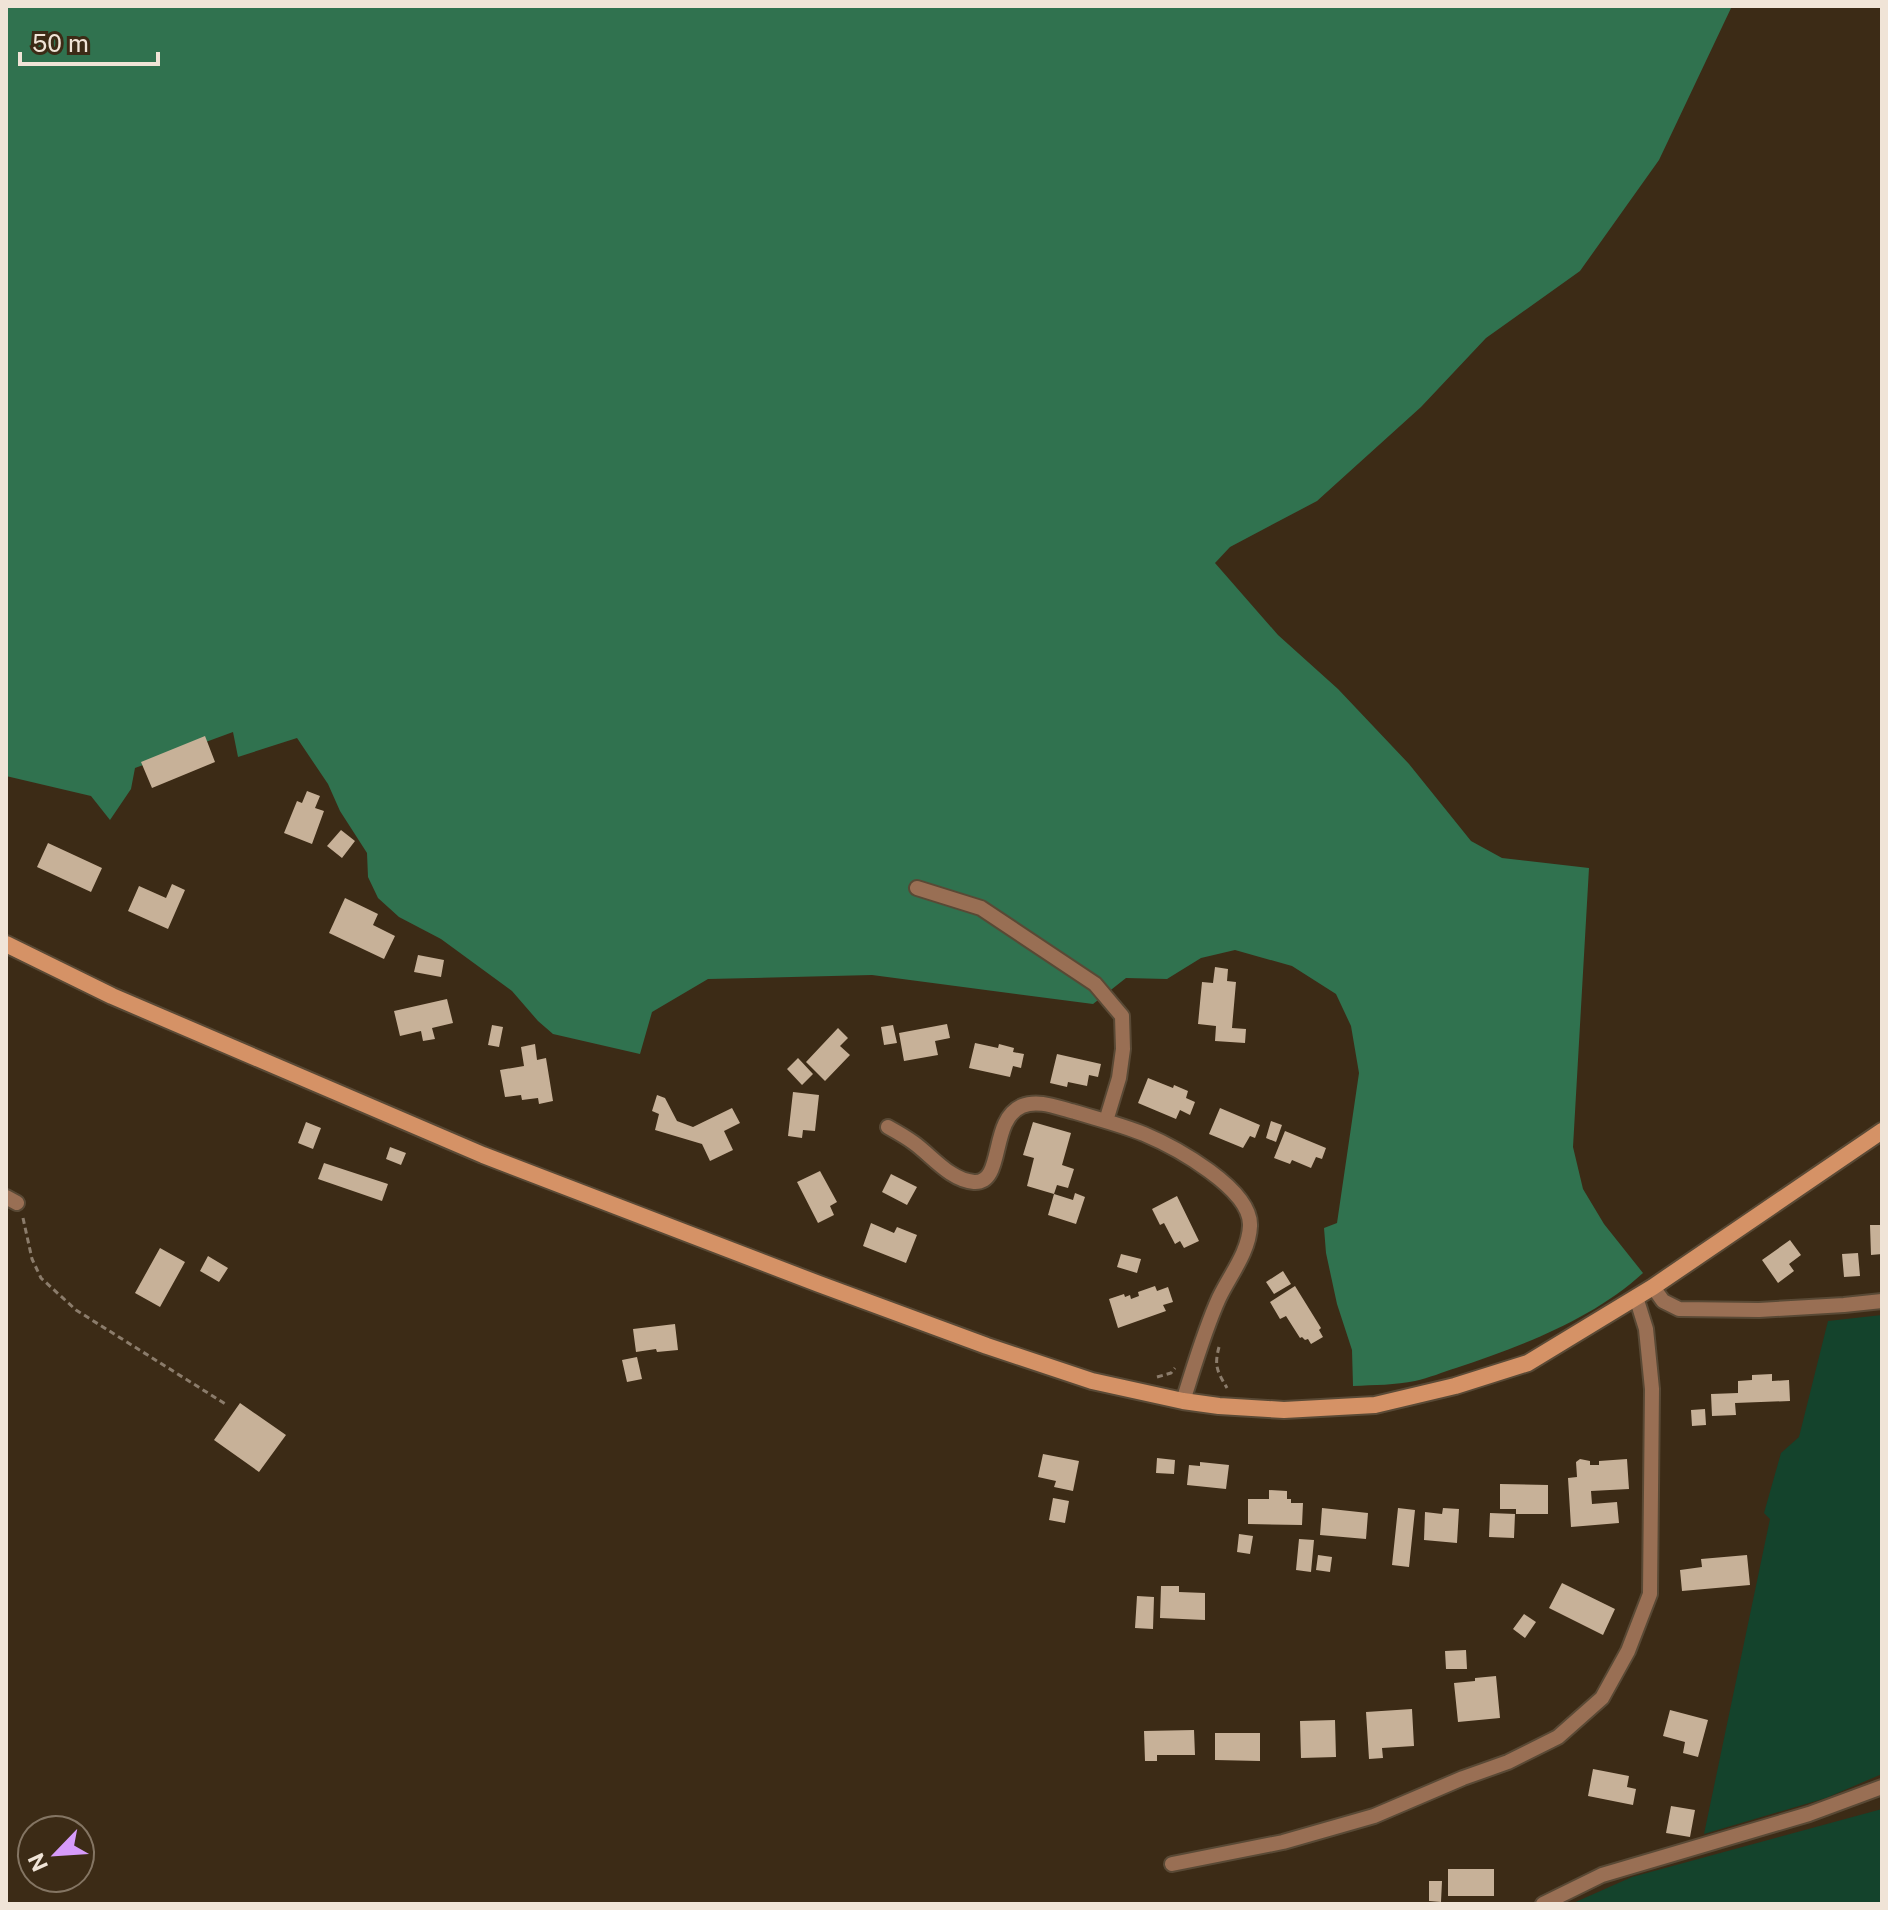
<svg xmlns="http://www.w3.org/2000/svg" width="1888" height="1910" viewBox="0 0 1888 1910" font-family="'Public Sans',sans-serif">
  <rect width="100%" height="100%" fill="#3c2b16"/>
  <!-- green -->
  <path fill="#14432c" d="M1882,1315V1774L1826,1798L1704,1834L1770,1519L1764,1513L1781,1453L1799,1437L1828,1321Z
    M1882,1809V1904H1571L1632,1877Z"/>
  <!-- forest -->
  <path fill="#30724f" d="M6,6H1732L1659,160L1580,271L1486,338L1421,407L1317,501L1230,547L1215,563L1278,635L1338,689L1409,764L1471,841L1502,858L1589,868L1573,1147L1583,1189L1604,1224L1643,1273C1593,1319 1520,1347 1456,1368C1443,1372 1429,1378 1415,1381C1396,1385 1374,1385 1353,1386L1352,1350L1337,1304L1326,1253L1324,1228L1337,1223L1359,1073L1351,1026L1336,994L1292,966L1235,950L1201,958L1167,979L1126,978L1093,1004L872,975L708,979L652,1012L640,1054L553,1034L538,1021L512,991L441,939L399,917L378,898L368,877L367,853L340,811L328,784L297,738L238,757L233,732L135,768L131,789L110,820L91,796L6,776Z"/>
  <!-- building -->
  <path fill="#c7b198" d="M205,736L215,762L152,788L141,762Z
    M307,791L320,796L315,808L324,811L312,844L284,833L297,801L302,803Z
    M341,830L355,841L342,858L327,846Z
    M48,843L102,868L91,892L37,867Z
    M172,884L185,890L168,929L128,911L139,886L166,898Z
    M345,898L378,914L373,925L395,936L384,959L329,933Z
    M418,955L444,960L441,977L414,972Z
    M1215,967L1228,969L1227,981L1236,982L1232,1028L1246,1029L1245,1043L1215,1041L1216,1026L1198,1024L1202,982L1213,983Z
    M447,999L453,1023L432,1028L435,1039L423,1041L421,1031L400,1036L394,1011Z
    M947,1024L950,1038L935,1041L938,1055L904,1061L899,1033Z
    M492,1025L503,1027L499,1047L488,1045Z
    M893,1025L897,1043L884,1045L881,1027Z
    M838,1028L848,1038L840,1046L850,1055L825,1081L806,1062Z
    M975,1043L998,1048L999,1044L1014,1048L1013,1052L1024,1054L1021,1068L1013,1066L1010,1077L969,1068Z
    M535,1044L537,1060L546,1058L553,1101L539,1104L538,1098L522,1100L521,1095L505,1097L500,1070L524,1066L521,1047Z
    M1057,1054L1101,1064L1098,1077L1089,1075L1087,1086L1068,1082L1067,1087L1050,1083Z
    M798,1058L813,1074L802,1085L787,1069Z
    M1148,1078L1173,1088L1174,1085L1188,1091L1186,1098L1195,1102L1190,1115L1180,1110L1176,1119L1138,1103Z
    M793,1092L819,1095L815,1131L803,1130L802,1138L788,1136Z
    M657,1095L665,1098L677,1121L693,1127L732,1108L740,1123L724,1131L733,1150L710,1161L702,1144L655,1130L659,1114L652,1111Z
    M1220,1108L1260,1125L1255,1138L1250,1136L1243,1148L1209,1134Z
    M1271,1121L1282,1125L1276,1142L1266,1138Z
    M306,1122L321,1128L313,1149L298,1143Z
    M1033,1122L1071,1133L1062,1165L1074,1169L1068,1188L1057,1185L1054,1194L1027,1186L1034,1158L1023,1155Z
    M1285,1131L1326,1148L1322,1159L1316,1157L1311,1168L1292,1160L1290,1164L1274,1158Z
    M390,1147L406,1153L401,1165L386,1159Z
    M324,1163L388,1184L382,1201L318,1179Z
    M820,1171L837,1202L830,1206L834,1215L818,1223L797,1182Z
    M891,1174L917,1187L907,1205L882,1192Z
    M1075,1193L1085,1197L1076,1224L1048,1215L1054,1194L1073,1200Z
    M1177,1196L1199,1241L1184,1248L1180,1241L1175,1244L1164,1223L1160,1225L1152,1209Z
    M871,1223L894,1233L897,1227L917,1235L906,1263L863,1246Z
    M1870,1225H1882V1254L1871,1255Z
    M1790,1240L1801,1255L1789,1264L1794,1271L1778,1283L1762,1260Z
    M160,1248L185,1262L160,1307L135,1293Z
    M1858,1253L1860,1276L1844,1277L1842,1254Z
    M1121,1254L1141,1259L1137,1273L1117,1267Z
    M208,1256L228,1268L219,1282L200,1271Z
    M1283,1271L1291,1284L1274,1294L1266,1282Z
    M1155,1286L1157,1291L1168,1287L1173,1302L1163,1305L1166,1311L1118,1328L1109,1299L1124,1294L1125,1297L1130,1295L1131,1299L1139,1296L1138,1292Z
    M1295,1286L1321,1328L1319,1330L1323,1337L1311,1344L1308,1339L1305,1340L1302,1337L1300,1338L1286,1316L1280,1319L1270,1302Z
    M675,1324L678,1350L657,1352L656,1349L636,1352L633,1329Z
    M637,1357L642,1379L627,1382L622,1360Z
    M1772,1374V1381L1789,1380L1790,1401L1735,1403L1736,1415L1712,1416L1711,1394L1738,1393V1381L1752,1380V1375Z
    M240,1403L286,1435L259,1472L214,1440Z
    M1705,1409L1706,1425L1692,1426L1691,1410Z
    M1043,1454L1079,1461L1073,1491L1054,1487L1056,1481L1038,1477Z
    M1157,1458L1175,1460L1174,1474L1156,1473Z
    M1580,1459L1590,1461V1465H1599V1461L1627,1459L1629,1489L1591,1491L1592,1504L1617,1502L1619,1523L1571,1527L1568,1478L1577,1477L1576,1462Z
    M1200,1462L1229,1465L1226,1489L1187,1485L1189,1465L1200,1466Z
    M1500,1484L1548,1485V1514H1516V1509H1500Z
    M1269,1490L1287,1491V1499H1291V1503H1303L1302,1525L1248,1524V1499H1269Z
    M1053,1498L1069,1501L1065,1523L1049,1520Z
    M1322,1508L1368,1513L1366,1539L1320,1535Z
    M1398,1508L1415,1510L1409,1567L1392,1565Z
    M1443,1508L1459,1509L1457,1543L1424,1540L1425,1512L1442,1514Z
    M1490,1513L1515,1514L1514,1538L1489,1537Z
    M1239,1534L1253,1536L1250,1554L1237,1552Z
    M1299,1539L1314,1540L1311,1572L1296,1570Z
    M1318,1555L1332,1557L1330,1572L1316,1570Z
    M1747,1555L1750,1585L1682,1591L1680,1570L1702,1567L1701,1559Z
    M1562,1583L1615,1609L1603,1635L1549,1608Z
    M1161,1586H1179V1592L1205,1593V1620L1160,1618Z
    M1137,1596L1154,1597L1153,1629L1135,1628Z
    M1524,1614L1536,1622L1525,1638L1513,1629Z
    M1466,1650L1467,1669H1446L1445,1651Z
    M1496,1676L1500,1718L1458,1722L1454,1683L1475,1681V1678Z
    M1412,1709L1414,1746L1382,1748L1383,1758L1369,1759L1366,1712Z
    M1670,1710L1708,1720L1698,1757L1683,1753L1685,1742L1663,1736Z
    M1335,1720L1336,1757L1301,1758L1300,1721Z
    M1194,1730L1195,1755H1157V1761H1145L1144,1731Z
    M1215,1733H1260V1761L1215,1760Z
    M1593,1769L1629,1776L1627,1787L1636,1789L1633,1805L1588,1796Z
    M1671,1806L1695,1810L1690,1837L1666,1833Z
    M1448,1869H1494V1896H1448Z
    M1429,1881H1442L1441,1902L1429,1901Z"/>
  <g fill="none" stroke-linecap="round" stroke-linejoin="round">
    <defs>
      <path id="minor" d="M917,888L981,908L1095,984L1122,1016L1123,1049L1119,1078L1106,1121
        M888,1127C897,1132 906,1137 914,1143C932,1156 950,1180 974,1182C1005,1184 989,1120 1022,1106C1039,1099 1058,1108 1075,1112C1098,1119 1122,1125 1144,1134C1175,1147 1252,1189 1250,1226C1249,1252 1230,1275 1219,1298C1204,1331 1194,1367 1183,1401
        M6,1197L17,1203
        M1653,1287L1663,1301L1679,1309L1759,1310L1844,1305L1882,1301
        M1172,1864L1283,1842L1374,1816L1463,1778L1508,1762L1558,1737L1602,1698L1628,1651L1650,1594L1652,1389L1646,1329L1636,1297
        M1543,1904L1602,1875L1809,1814L1882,1787"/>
      <path id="secondary" d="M6,944L112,996L483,1155L819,1284L987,1346L1092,1381L1183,1401L1219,1406L1284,1410L1375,1405L1455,1386L1528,1363L1653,1287L1882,1131"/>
    </defs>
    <!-- minor casing -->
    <use href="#minor" stroke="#594935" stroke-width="18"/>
    <!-- secondary casing -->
    <use href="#secondary" stroke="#594935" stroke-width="20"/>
    <!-- path -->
    <path stroke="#8b7c6b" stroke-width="3" stroke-dasharray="6 4" stroke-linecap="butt" d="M23,1218L32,1259L41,1278L76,1310L227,1405
      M1219,1347C1214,1366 1217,1371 1227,1388
      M1157,1377L1171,1373L1175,1368"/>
    <!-- minor -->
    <use href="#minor" stroke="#996f54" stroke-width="14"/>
    <!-- secondary -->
    <use href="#secondary" stroke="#d59266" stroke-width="16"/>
  </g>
  <!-- border -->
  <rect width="1888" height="1910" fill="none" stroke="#f0e4d7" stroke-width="16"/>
  <!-- north arrow -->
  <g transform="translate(56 1854) rotate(245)"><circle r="38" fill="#3c2b16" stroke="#847563" stroke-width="2"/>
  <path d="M0-6L14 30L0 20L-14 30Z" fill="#d69bfa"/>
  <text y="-12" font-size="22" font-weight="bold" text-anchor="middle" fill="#f0e4d7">N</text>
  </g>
  <!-- scale -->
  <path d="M20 52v12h138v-12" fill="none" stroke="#f0e4d7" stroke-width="4"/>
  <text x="32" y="52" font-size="24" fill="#f0e4d7" stroke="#3c2b16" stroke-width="6" paint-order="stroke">50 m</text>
</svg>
